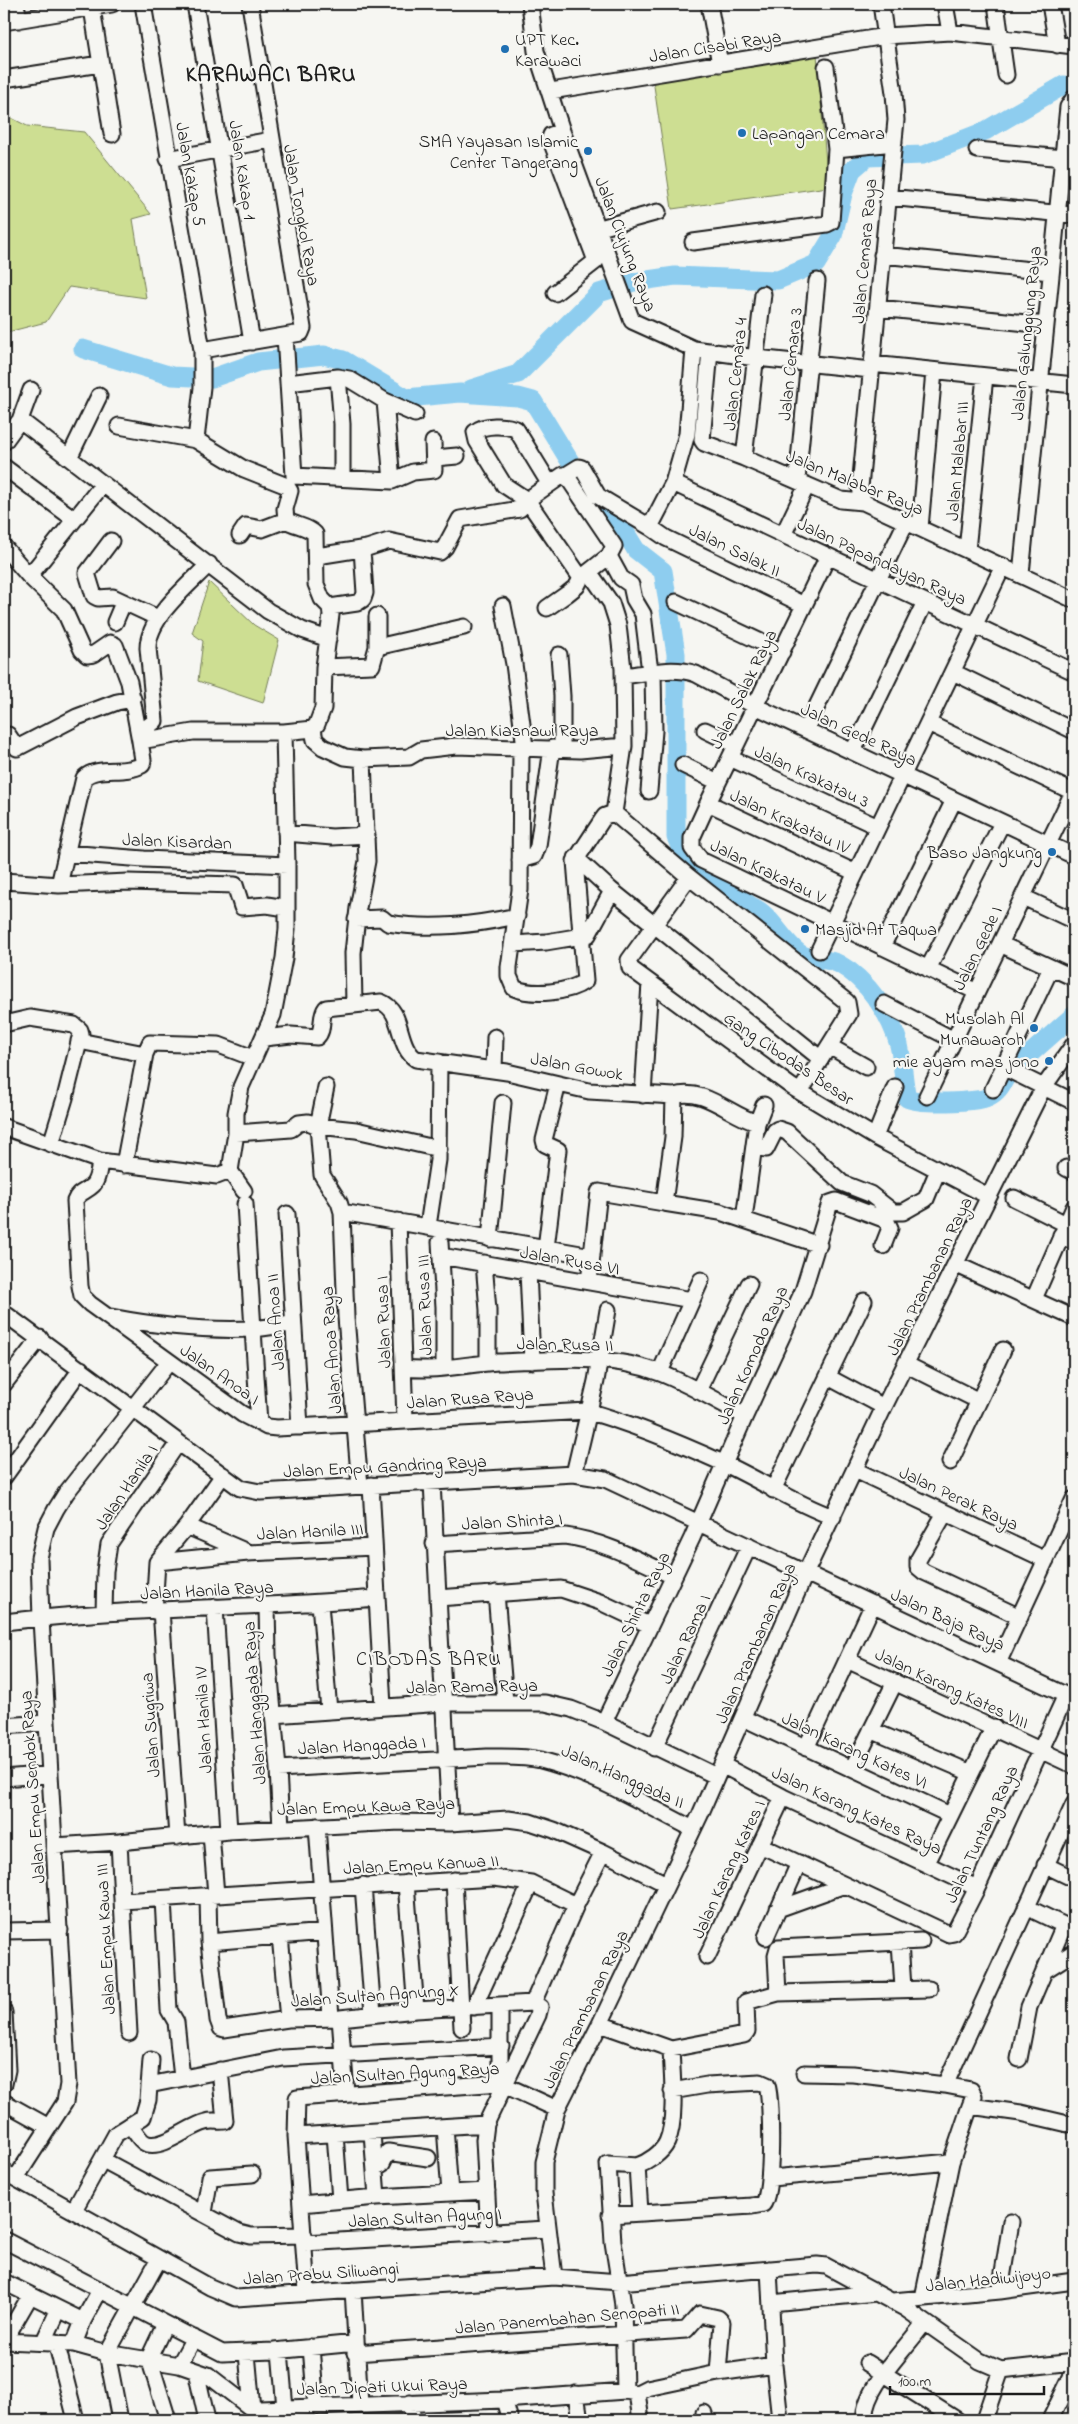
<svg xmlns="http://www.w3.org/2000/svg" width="1078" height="2424" viewBox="0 0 1078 2424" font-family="'Indie Flower',sans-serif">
  <rect width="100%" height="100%" fill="#f6f6f2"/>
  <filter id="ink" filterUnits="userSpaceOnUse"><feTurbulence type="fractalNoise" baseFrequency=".02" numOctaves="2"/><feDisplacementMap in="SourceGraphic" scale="10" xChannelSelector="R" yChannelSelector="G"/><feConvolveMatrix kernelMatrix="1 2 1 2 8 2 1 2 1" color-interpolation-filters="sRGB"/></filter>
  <g filter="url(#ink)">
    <!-- green -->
    <path fill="#cdde92" stroke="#747d57" d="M817,54L828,187L672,209L653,79Z
      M4,114L27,126L84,132L151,214L133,219L146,298L69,287L46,322L4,333Z
      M209,582L254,625L279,640L263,703L198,681L203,641L192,633Z"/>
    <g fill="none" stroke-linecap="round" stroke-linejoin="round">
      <!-- river -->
      <path stroke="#8ecdef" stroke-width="19" d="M83,349L172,376L212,378L258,362L324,355L343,360L406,398L460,393L518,397L533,401L593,499L614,514L636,550L663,571L676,654V837L684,856L695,867L751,906C771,914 781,940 799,953C812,962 826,957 839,964C868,980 890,1014 899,1045C903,1062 903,1080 907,1098C917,1104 977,1103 988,1097C998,1092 1001,1086 1006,1077
        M471,389L518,374L599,293L634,282L675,276L778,280L816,264L833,236L843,194L852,170L867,157L923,155L985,131L1064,85
        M1012,1070L1074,1015"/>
      <defs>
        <path id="minor" d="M16,4L19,20
          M143,4L202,350V387L196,440
          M195,4L252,342
          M530,4L536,51L562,131L632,321L694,349L756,358L871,370
          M709,4L720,64
          M945,4L950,32
          M996,4L1006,75
          M1050,4L1057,45
          M92,8L112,134
          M4,22L112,4
          M4,79L100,64
          M551,91L886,36L950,32L1074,46
          M836,149L894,143
          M977,150L1074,159
          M168,159L271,140
          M888,197L1074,215
          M600,228L658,212
          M693,242L827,224L831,222L836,149L826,67
          M882,255L1051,272
          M555,293L596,261L550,138L551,135L562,131
          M878,308L1046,325
          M285,336L294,476L392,481L413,472L434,470L433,442
          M202,350L301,333L303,328L250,4
          M710,351L702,440L704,443L744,458L841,500L863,502L1074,600
          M872,364L1074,385
          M338,377L342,424V478
          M288,383L338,377L349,379L385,401L415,414
          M385,401L392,481
          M20,420L103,484
          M4,442L20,420L31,390
          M69,458L99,396
          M435,458L457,456
          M744,458L763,294
          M4,467L74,519
          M566,475L579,467L582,468L598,496L650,527L673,483L687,434L694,349
          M797,480L817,281
          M549,483L516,429C505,425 484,424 475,432L477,441L504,485L527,500L581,578
          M673,483L1074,672
          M863,502L860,487L896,120L894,93L881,4
          M650,527L666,538L804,605
          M920,528L934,371
          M240,535L246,526L262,529L286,520
          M783,535L807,485
          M111,541L87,573L94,596L98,598L113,597L158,618
          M4,547L29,576L64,610L82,650L87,655L94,654L110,643L115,645L129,682L140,741L193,732H284
          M967,550L985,376
          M317,556L367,548L389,541L440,552L445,547L460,519L520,509L527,500L563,475H566L614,546L609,556L581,578L577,586L567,594L547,608
          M609,556L621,578L631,585L634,599L643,614L650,672
          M828,556L708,803L692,838V848L701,860L977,992
          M34,570L103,484L268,611L302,630L328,639
          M590,573L611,603L618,625L623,669L624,746L614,813
          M1021,574L1068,107L1074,98
          M676,602L782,652
          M503,606L514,664L525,747
          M330,607L357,603L363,599L365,593L362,549
          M115,622L123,603
          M377,647L464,627
          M559,655L562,696V749
          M324,667L372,665L377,647V616
          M953,672L1074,731
          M624,676C647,673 673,666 696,674L755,706L1074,856
          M928,723L1073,792
          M313,729L315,740L323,747L345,757L363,759L409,757L421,750L456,746L580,750L624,746
          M806,729L906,522
          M705,730L736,745
          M4,735H8L17,748L77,717L117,702L133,699
          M152,739L146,728L155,721L148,648C148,617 189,585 209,564
          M521,747L520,890L509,967V976L514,988C532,996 569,993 585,981L575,861L602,820L605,816L614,813L689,877L847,1002L849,1014L800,1092
          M853,751L925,602
          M730,758L878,827
          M683,765L718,782
          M649,791L654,731L653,672
          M708,803L856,873
          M286,833L332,837L367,835
          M66,853L144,859L287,865
          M576,858L611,890L821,1059
          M520,860L534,856L538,846L552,748
          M689,877L629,960L630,968L792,1087L875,1137L988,1196
          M4,881L59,885L128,882L235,885L242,907L267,905L286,908
          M59,885L84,778C98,765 124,775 142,765L143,760L140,741
          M1023,897L1074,921
          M356,919L382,918L388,923C432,930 474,925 517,916
          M513,944L546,942L588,935L612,891
          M1000,944L1074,978
          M882,947L954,800
          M819,950L1003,566
          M928,969L1002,823
          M884,1004L954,1040
          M354,1005L353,953L358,908L367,861L363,759
          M4,1024L30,1018L74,1025L80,1030L81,1034L65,1098L51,1144
          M264,1038L291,1035L317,1037C325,1029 319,1017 326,1008L381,1002C404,1011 396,1046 416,1059L507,1072L589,1091L674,1096L673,1137L664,1203L720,1212L819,1245
          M79,1041L145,1054
          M829,1046L866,1067
          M1003,1067L1074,1102
          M494,1070L495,1037
          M326,1087L318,1126L322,1175L339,1202L342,1212L346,1317L360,1486
          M993,1089L1051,968
          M643,1095L650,983
          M674,1096C705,1087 729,1115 757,1123
          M927,1096L1074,790
          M4,1127L100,1161L217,1176L230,1171L236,1133V1113L241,1087L273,1015L284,958L287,929V865L284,732L313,729L317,724L323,708L324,667L331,615L330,607L322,599L316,584L315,534C308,526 295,526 286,520L285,509L290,491L287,486L244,469L196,440L119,426
          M236,1133L291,1129L299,1123L308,1122L318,1126L356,1130L439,1149
          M875,1137L895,1087
          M754,1147L766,1149L775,1131L778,1129L787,1132L842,1183L870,1194L893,1212H903L926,1199L938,1170
          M100,1161C99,1169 98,1179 93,1185C86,1192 78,1192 75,1201L80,1286L82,1296L90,1304L242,1414L267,1427L277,1428L587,1411C633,1424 679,1443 723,1463C760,1480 794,1503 833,1517
          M124,1165L145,1054L150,1043L219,1045L253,1058
          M1066,1168L1074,1172
          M230,1171L244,1191
          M1014,1198L1066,1224
          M245,1204L259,1423
          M342,1212L592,1256
          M287,1214L300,1427
          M744,1219L757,1123L764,1105
          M398,1221L405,1420
          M428,1226L438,1160L439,1062
          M1061,1235L1074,1242
          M490,1239L503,1103
          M440,1242L444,1307V1367
          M546,1248L558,1150L545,1144L544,1140L558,1084
          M441,1256L692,1300
          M484,1263L488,1310V1363
          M957,1265L1074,1318
          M528,1271L532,1361
          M589,1282L599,1192L664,1203
          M1034,1299L1074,1207
          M4,1313L240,1488L260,1492L574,1474L605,1479L1074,1699
          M111,1317C158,1326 203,1331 251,1329C265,1328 279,1325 293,1324
          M907,1365L979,1401
          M404,1368C435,1372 467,1364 498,1362C551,1360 610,1353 660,1373C689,1384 717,1401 745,1416
          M660,1372L701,1280
          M828,1377L884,1407
          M4,1384L40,1338
          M698,1391L749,1284
          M950,1462L1003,1350
          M855,1470L1046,1560
          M574,1474L596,1381L608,1310
          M4,1477L81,1369
          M432,1482L450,1823
          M371,1485L383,1707
          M773,1490L864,1301
          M945,1513L918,1560V1567L924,1572L1020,1617
          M187,1526L247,1552
          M434,1544L565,1536C604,1541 638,1560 673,1576
          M157,1562L248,1553L374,1547
          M496,1593L505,1702
          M438,1598L561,1589L600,1602L649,1625
          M320,1603L329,1711
          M267,1606L268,1655L278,1769L281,1828
          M215,1607L229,1831
          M161,1610L177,1837
          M154,1611L157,1562L187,1526L223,1475
          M104,1613L105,1571L109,1544L178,1443
          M4,1622C127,1607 252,1609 376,1598
          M847,1660L1074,1766
          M998,1663L1074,1499
          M273,1715L443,1703H545L571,1709L604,1722L716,1776
          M743,1718L950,1815
          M604,1722L692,1538L745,1416L803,1291L830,1203L836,1201L886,1220L890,1228L883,1246
          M4,1726L46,1723
          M871,1730L971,1773
          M654,1748L749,1546
          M806,1748L873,1604
          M722,1765L783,1797L977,1888
          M278,1769L487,1757C505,1757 524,1756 541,1760C595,1774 644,1804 693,1829
          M852,1769L895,1682
          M4,1778L50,1774
          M317,1826L331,2017
          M211,1833L216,1895
          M119,1842L129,2033
          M760,1845L949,1934L954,1933L977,1888L1066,1695
          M54,1846L119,1842L229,1831L400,1822L450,1823L508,1819L530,1822L554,1830L603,1852L666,1884
          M927,1863L994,1727
          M1045,1865L1074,1879
          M454,1880L462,2028
          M406,1883L416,2010
          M363,1885L373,2014
          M208,1896L209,1942L218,2020L221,2028L224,2029L288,2019L340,2018L416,2010L533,2003
          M163,1899L169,2010L176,2022L182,2078
          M122,1901L494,1878L531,1883L576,1905
          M1026,1907L1074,1930
          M778,1909L845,1885
          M4,1931L60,1930
          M280,1936L288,2019
          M766,1937L799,1863
          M209,1942L324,1932
          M900,1942L903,1988
          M707,1957L783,1797
          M1044,1971L1074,1952
          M778,1993L776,1955L778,1948L921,1941
          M533,2003L576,1905L603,1852
          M500,2006V2083
          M474,2007L531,1883
          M4,2012L7,2070L4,2084
          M340,2018L346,2093
          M600,2024L671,2049L744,2035L747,2031L746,2002L778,1993L929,1989
          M1019,2059L1029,2007L1064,1925
          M804,2073L853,2074L945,2085L1074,1804
          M149,2085L283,2058L501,2046
          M945,2085L971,2090L974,2096L970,2106L1021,2113L1068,2124
          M4,2102L49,2127
          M130,2125C135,2131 141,2143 148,2144C165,2148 189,2126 206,2122C212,2120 219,2122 225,2121L220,2070
          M445,2127L450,2193
          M372,2133L377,2197
          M335,2134L340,2200
          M296,2136L486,2124
          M103,2160L239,2233L251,2236L304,2235
          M951,2162L970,2106
          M637,2166C648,2162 662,2153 667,2142C677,2120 672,2074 671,2049
          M375,2167L382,2164L388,2152L428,2158
          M4,2172L210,2287L236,2298L554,2277L619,2282L817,2265L826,2266L906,2309L980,2361L1001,2370L1074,2362
          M16,2178L65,2102L68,2084L41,1619L39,1558L46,1528L56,1509L66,1493L169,1362
          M771,2178L951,2162L923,2298
          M301,2204L377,2197L487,2191
          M74,2210L116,2134L143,2117L148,2100L151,2060
          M204,2213L210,2177L252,2174
          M610,2215L752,2206L763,2204C773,2194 772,2101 767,2085L760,2082L707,2085L672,2091
          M489,2234L484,2140L486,2124L538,2015L540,2007L533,2003
          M4,2240L222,2353L274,2351L356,2343
          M304,2243L547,2229
          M769,2269L774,2365L780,2420
          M554,2277L544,2193V2162L557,2109L600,2024L700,1815L806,1572L884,1407L1043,1088L1074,1044
          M4,2282L83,2321
          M353,2290L360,2405
          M1000,2291L1011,2222
          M307,2292L296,2136L297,2098L500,2083L557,2109
          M893,2301L1000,2291L1074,2281
          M771,2303L876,2293
          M165,2324L149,2358L168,2420
          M4,2341L74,2344L107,2353L179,2365L208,2375L252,2409H260L504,2400L625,2391L637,2393L647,2388L718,2373L774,2365
          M4,2341L30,2296
          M44,2341L58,2311
          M56,2342L76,2420
          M74,2344L83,2321L100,2290
          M311,2347L316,2407
          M280,2351L285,2408
          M247,2353L252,2409
          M355,2353L686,2330L700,2314L718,2318L722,2322L718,2373
          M867,2363L957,2420
          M179,2365L194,2338
          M196,2371L207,2420
          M625,2391L623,2305L613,2242L608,2164L637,2166L640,2212
          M637,2393L641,2420
          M576,2394L580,2420
          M504,2400L510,2420
          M410,2403L413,2420
          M704,2413L705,2420
          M120,2420L107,2353L159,2259
          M865,2420C861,2390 907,2348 924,2323
          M984,2420L1001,2370
          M1050,2420L1074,2371"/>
      </defs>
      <!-- minor casing -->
      <use href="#minor" stroke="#1c1c1c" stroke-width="19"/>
      <!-- minor -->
      <use href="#minor" stroke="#f6f6f2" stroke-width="15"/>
    </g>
  </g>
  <!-- markers -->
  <g fill="#1f6fb2" stroke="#f6f6f2" stroke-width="2">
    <circle cx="505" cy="49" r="5"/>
    <circle cx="742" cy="133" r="5"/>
    <circle cx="588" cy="151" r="5"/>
    <circle cx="1052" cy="852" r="5"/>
    <circle cx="805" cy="929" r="5"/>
    <circle cx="1034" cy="1028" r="5"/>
    <circle cx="1049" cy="1061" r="5"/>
  </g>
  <g text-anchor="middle" stroke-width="4.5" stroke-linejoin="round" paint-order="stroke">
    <!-- poi labels -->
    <g font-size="18" fill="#1c1c1c" stroke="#f6f6f2" text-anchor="end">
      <text x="515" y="45" text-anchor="start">UPT Kec.<tspan x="515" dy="21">Karawaci</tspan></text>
      <text x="752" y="139" text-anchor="start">Lapangan Cemara</text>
      <text x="578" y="147">SMA Yayasan Islamic<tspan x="578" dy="21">Center Tangerang</tspan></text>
      <text x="1042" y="858">Baso Jangkung</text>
      <text x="815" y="935" text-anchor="start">Masjid At Taqwa</text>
      <text x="1024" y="1024">Musolah Al<tspan x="1024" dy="21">Munawaroh</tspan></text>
      <text x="1039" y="1067">mie ayam mas jono</text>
    </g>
    <!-- street labels -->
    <g font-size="18" fill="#1c1c1c" stroke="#f6f6f2">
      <text transform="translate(715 46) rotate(-9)" y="6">Jalan Cisabi Raya</text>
      <text transform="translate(243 170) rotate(81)" y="6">Jalan Kakap 1</text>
      <text transform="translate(191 174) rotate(80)" y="6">Jalan Kakap 5</text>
      <text transform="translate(302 215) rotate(80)" y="6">Jalan Tongkol Raya</text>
      <text transform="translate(626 244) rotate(69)" y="6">Jalan Ciujung Raya</text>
      <text transform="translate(864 251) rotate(-85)" y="6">Jalan Cemara Raya</text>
      <text transform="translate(1026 333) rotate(-84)" y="6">Jalan Galunggung Raya</text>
      <text transform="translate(790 364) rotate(-84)" y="6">Jalan Cemara 3</text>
      <text transform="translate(735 374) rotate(-84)" y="6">Jalan Cemara 4</text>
      <text transform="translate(957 461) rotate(-85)" y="6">Jalan Malabar III</text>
      <text transform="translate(855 482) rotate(22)" y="6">Jalan Malabar Raya</text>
      <text transform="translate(735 550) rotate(26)" y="6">Jalan Salak II</text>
      <text transform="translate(882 561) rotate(25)" y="6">Jalan Papandayan Raya</text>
      <text transform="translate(743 689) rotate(-64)" y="6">Jalan Salak Raya</text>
      <text x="522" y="736">Jalan Kiasnawi Raya</text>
      <text transform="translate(859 734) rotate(25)" y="6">Jalan Gede Raya</text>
      <text transform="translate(812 776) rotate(25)" y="6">Jalan Krakatau 3</text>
      <text transform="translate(790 821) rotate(25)" y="6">Jalan Krakatau IV</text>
      <text transform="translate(177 841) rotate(2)" y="6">Jalan Kisardan</text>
      <text transform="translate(768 871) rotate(26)" y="6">Jalan Krakatau V</text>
      <text transform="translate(977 948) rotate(-64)" y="6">Jalan Gede I</text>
      <text transform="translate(789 1058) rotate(34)" y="6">Gang Cibodas Besar</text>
      <text transform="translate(577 1066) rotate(10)" y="6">Jalan Gowok</text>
      <text transform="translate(570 1260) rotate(10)" y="6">Jalan Rusa VI</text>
      <text transform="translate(929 1276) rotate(-64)" y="6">Jalan Prambanan Raya</text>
      <text transform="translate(424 1305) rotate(-92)" y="6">Jalan Rusa III</text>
      <text transform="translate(275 1322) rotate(-94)" y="6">Jalan Anoa II</text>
      <text transform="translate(383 1322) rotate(-92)" y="6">Jalan Rusa I</text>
      <text transform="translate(565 1344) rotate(1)" y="6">Jalan Rusa II</text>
      <text transform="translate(331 1350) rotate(-94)" y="6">Jalan Anoa Raya</text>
      <text transform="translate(752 1355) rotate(-66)" y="6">Jalan Komodo Raya</text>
      <text transform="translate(220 1374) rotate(35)" y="6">Jalan Anoa I</text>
      <text transform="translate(470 1398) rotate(-4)" y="6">Jalan Rusa Raya</text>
      <text transform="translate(385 1466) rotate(-3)" y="6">Jalan Empu Gandring Raya</text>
      <text transform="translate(126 1487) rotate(-56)" y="6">Jalan Hanila I</text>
      <text transform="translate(959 1498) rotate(25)" y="6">Jalan Perak Raya</text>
      <text transform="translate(512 1521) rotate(-3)" y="6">Jalan Shinta I</text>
      <text transform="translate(310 1531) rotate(-3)" y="6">Jalan Hanila III</text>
      <text transform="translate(207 1590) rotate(-3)" y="6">Jalan Hanila Raya</text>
      <text transform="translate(635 1614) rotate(-64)" y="6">Jalan Shinta Raya</text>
      <text transform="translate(948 1619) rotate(25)" y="6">Jalan Baja Raya</text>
      <text transform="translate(685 1639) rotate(-65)" y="6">Jalan Rama I</text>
      <text transform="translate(755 1643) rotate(-66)" y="6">Jalan Prambanan Raya</text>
      <text transform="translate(472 1686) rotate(-1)" y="6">Jalan Rama Raya</text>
      <text transform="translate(952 1688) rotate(25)" y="6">Jalan Karang Kates VIII</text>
      <text transform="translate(254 1703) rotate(-94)" y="6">Jalan Hanggada Raya</text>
      <text transform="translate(203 1720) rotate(-93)" y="6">Jalan Hanila IV</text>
      <text transform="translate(150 1725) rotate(-94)" y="6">Jalan Sugriwa</text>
      <text transform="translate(362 1745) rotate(-3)" y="6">Jalan Hanggada I</text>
      <text transform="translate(855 1750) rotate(25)" y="6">Jalan Karang Kates VI</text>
      <text transform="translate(623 1776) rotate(24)" y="6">Jalan Hanggada II</text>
      <text transform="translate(32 1787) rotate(-94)" y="6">Jalan Empu Sendok Raya</text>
      <text transform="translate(366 1806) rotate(-2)" y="6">Jalan Empu Kawa Raya</text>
      <text transform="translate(857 1810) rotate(25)" y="6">Jalan Karang Kates Raya</text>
      <text transform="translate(981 1834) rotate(-65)" y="6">Jalan Tuntang Raya</text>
      <text transform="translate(421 1864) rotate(-3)" y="6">Jalan Empu Kanwa II</text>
      <text transform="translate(728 1869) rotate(-65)" y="6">Jalan Karang Kates I</text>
      <text transform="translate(105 1939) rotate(-93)" y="6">Jalan Empu Kawa III</text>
      <text transform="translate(375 1995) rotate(-4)" y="6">Jalan Sultan Agnung X</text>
      <text transform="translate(585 2009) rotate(-64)" y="6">Jalan Prambanan Raya</text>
      <text transform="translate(405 2073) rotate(-3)" y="6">Jalan Sultan Agung Raya</text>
      <text transform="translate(425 2217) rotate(-3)" y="6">Jalan Sultan Agung I</text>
      <text transform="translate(321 2273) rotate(-4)" y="6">Jalan Prabu Siliwangi</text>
      <text transform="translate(988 2279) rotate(-6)" y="6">Jalan Hadiwijoyo</text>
      <text transform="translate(567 2318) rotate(-5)" y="6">Jalan Panembahan Senopati II</text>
      <text transform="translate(382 2386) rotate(-2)" y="6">Jalan Dipati Ukui Raya</text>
    </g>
    <!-- quarter labels -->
    <g font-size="20" letter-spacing="1" fill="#1c1c1c" stroke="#f6f6f2">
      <text x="429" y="1665">CIBODAS BARU</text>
    </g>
    <!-- district labels -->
    <g font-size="22" font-weight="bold" letter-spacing="1" fill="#1c1c1c" stroke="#f6f6f2">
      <text x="271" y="81">KARAWACI BARU</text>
    </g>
  </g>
  <!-- margin -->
  <rect width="1078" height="2424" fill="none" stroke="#f6f6f2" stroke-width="20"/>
  <rect x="10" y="10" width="1058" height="2404" fill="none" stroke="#1c1c1c" stroke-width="2" filter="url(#ink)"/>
  <!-- scale -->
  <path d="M890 2386v8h154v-8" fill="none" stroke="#1c1c1c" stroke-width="2.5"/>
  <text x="898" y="2386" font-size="15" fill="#1c1c1c" stroke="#f6f6f2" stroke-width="4" paint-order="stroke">100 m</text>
</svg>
